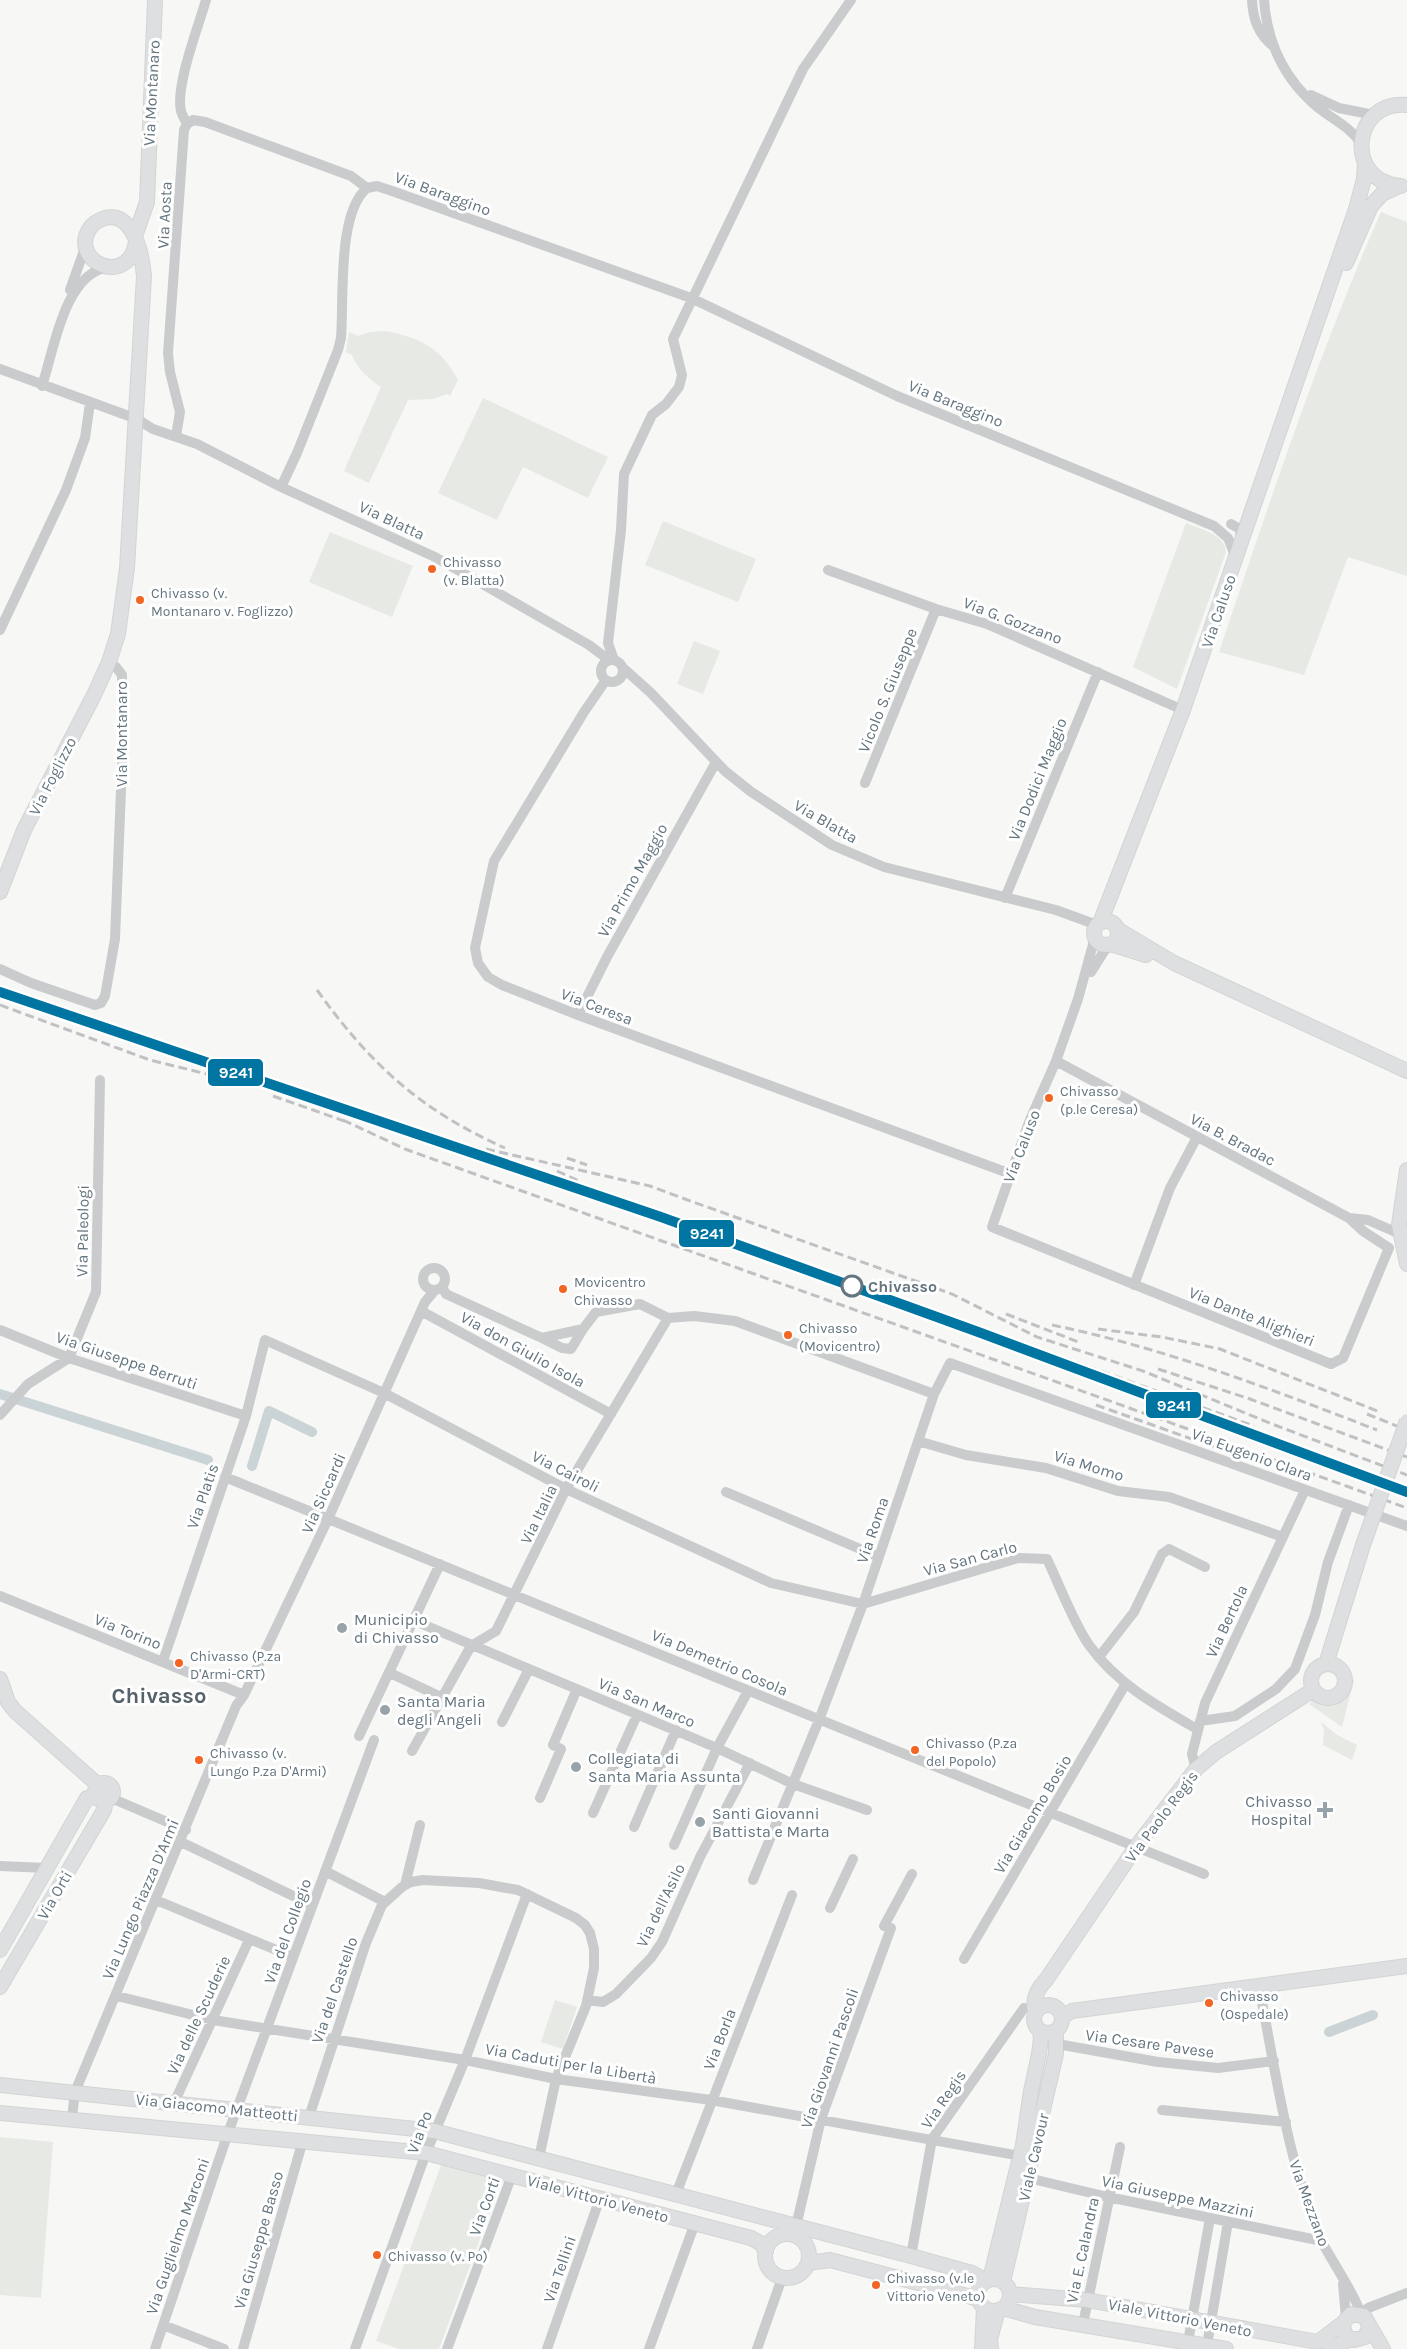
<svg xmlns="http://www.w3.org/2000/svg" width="1407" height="2349" viewBox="0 0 1407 2349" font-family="Karla,sans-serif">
  <rect width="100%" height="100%" fill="#f7f7f6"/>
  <!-- green -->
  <path fill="#e6e9e4" d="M1381,212L1407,222V576L1348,557L1304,675L1219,652C1269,504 1318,355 1381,212Z
    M386,331C421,338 441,348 458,380L450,396L447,394L433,399L408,400L369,483L344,471L381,387C369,379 357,369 352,355L346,352L349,332L358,336L369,332Z
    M483,398L608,457L588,498L523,467L497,520L438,493Z
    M663,521L756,559L738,602L645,565Z
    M1186,523C1200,529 1225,534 1226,552L1177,689L1133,667Z
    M330,532L413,566L392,617L309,582Z
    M694,641L720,651L703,694L677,684Z
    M1350,1673L1354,1680L1342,1727L1309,1704L1314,1700C1327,1703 1346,1705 1350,1687C1351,1683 1349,1677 1350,1673Z
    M1321,1722L1337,1735L1357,1745L1352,1760L1323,1745L1324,1730Z
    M555,2000L577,2007L563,2049L541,2042Z
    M0,2137L53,2142L41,2298L0,2295Z
    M443,2160L504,2174L439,2349H400L376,2341Z"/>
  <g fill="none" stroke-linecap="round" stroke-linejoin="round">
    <!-- canal -->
    <path stroke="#cad3d5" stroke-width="10" d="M0,1394L208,1460
      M252,1466L269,1411L312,1432
      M1329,2032L1373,2015"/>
    <defs>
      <path id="major" d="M1401,186C1344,182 1351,100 1407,105
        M135,236L147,202L155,0
        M1346,263L1371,206L1382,194L1399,186
        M0,892L24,830L94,695L109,662L118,634L127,568L144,276C142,255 134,211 105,218C99,220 93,223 90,228C68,261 128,289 136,242
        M1094 933a12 12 0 1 1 24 0a12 12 0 1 1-24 0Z
        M1100,923L1183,710L1356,209L1364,179L1365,163
        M1117,929L1174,963L1407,1071
        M1111,944L1146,955
        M1407,1170L1399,1225L1407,1264
        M1311 1681a17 17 0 1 1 34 0a17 17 0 1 1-34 0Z
        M1326,1664L1363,1545
        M0,1679L8,1702L15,1711L98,1785
        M95 1792a9 9 0 1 1 18 0a9 9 0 1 1-18 0Z
        M0,1950L87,1798L96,1797
        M0,1987L104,1810L106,1801
        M1034 2019a14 14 0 1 1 28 0a14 14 0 1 1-28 0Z
        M1035,2013C1032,2000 1037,1989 1046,1980L1136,1847L1196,1769L1216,1752L1313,1690
        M1062,2017L1072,2011L1407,1966
        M0,2085L434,2131L911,2256L972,2273L987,2281
        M0,2113L426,2153L751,2238L760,2243L766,2251
        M765 2256a22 22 0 1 1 44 0a22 22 0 1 1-44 0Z
        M808,2263L830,2260L979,2299
        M990,2279L1023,2145L1031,2091L1039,2054L1041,2038L1040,2031
        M978 2295a16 16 0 1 1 32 0a16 16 0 1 1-32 0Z
        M1003,2282L1056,2054V2031
        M1010,2294L1087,2300L1318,2342L1343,2323
        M1003,2308L1035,2317L1226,2349
        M1369,2328L1365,2337L1354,2340L1346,2336L1342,2324L1351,2314L1364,2316L1383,2349
        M982,2349L984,2308
        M991,2349L990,2339L998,2310
        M1330,2349L1350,2339"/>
    </defs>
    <!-- major casing -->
    <use href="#major" stroke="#d3d4d4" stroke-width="16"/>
    <!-- minor -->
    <path stroke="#cacbcc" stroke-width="10" d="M1252,0C1253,19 1258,34 1273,46
      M1264,0C1267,42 1283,77 1315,105C1330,118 1349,126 1361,143
      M1311,95L1339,108L1374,115
      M187,124L193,120L205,122L351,176L367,188
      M367,188L377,186L395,192L691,298L897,396L1214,526L1228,538L1236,558
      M70,290L86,245
      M0,369L137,419L153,429L197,444L281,487L435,557L589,645L609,660
      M42,386C54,350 64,274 108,267
      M176,436L180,412L170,372L168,353L184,130L187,124C185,120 182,115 181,111C175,86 199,25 206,0
      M281,487L297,453L338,350L341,338C344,299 337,213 367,188
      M1231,524L1245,532L1240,533
      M828,570L936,609L987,624L1183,710
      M0,630L66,490L85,438L90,403
      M614,660L608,643L621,530L624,474L652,415L666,404L679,387L682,375L673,339L803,69L851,0
      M601 671a11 11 0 1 1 22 0a11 11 0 1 1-22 0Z
      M622,667L651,693L725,771L750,791L832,845L884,867L1056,910L1097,925
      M606,680L584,712L494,861L475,948L478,963L488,977L502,985L578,1015L1011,1174
      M865,783L936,609
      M1005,898L1098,672
      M1095,937L1078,999L1056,1061L1029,1122L992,1227L1331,1364L1343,1358L1389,1248L1363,1231L1349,1218
      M0,969L31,983L95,1005L101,1003L105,996L115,939L122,765V675L116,667L109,662
      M1091,972L1108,945
      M578,1015L607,957L716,762
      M1056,1061L1349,1218L1368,1220L1400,1234
      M423 1279a11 11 0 1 1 22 0a11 11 0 1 1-22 0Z
      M1134,1285L1170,1188L1197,1137
      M442,1287L446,1294L542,1338L583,1329L596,1312L640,1304L668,1318
      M421,1311L611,1414
      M0,1330L69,1358L246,1416
      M542,1338L562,1348L571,1349L583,1329
      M0,1415L28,1384L69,1358L96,1292L100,1080
      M918,1441L966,1455L1046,1468L1118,1491L1169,1497L1283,1537
      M225,1477C551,1609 877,1745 1204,1874
      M726,1492L879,1557
      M0,1596L244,1695
      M415,1621L717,1748L793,1784L867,1810
      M471,1646L496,1631L566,1489L668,1318L694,1316L735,1321L934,1394
      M1099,1657L1134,1612L1162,1554L1169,1549L1205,1567
      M163,1661L246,1416L265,1340L384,1393L566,1489L771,1583L863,1604L1018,1558L1047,1559C1059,1584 1074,1624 1089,1645C1117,1684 1157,1706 1197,1729
      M390,1673L441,1697
      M1200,1721L1235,1716L1276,1689L1295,1669L1315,1615L1328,1562L1349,1505
      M502,1722L529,1669
      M359,1736L440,1564
      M412,1751L471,1646
      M1196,1769L1192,1754L1205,1703L1305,1490
      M111,1798L186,1830
      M540,1798L561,1749L553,1745L577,1689
      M593,1813L637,1715
      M634,1827L676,1730
      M181,1842L312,1905
      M674,1845L717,1748L748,1691
      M0,1866L47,1868
      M325,1871L385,1902
      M753,1880L819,1720L863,1604L934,1394L950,1363L1407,1526
      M405,1885L420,1825
      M156,1900L293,1957
      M830,1908L853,1859
      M884,1926L912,1874
      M964,1959L1125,1685
      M1259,1987C1276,2072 1287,2161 1322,2242C1329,2256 1361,2305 1360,2314
      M117,1996L213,2020L465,2060L556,2079L711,2100L1021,2156
      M587,2000L603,2002L616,1994L651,1958L662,1942L700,1857L750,1763
      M1057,2044L1158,2062L1218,2068L1274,2061
      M174,2103L249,1940
      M1162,2110L1286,2122
      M309,2117L366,1943L382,1905L402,1887L411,1882L423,1880L479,1883L518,1890L576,1918L585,1925L590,1933L594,1949V1968L586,2006L556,2079L539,2158
      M72,2118L75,2092L236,1706L244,1695L328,1519L425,1302L435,1290
      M1028,2178L1108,2197L1322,2241
      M676,2194L792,1895
      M794,2235L821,2119L891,1928
      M911,2256L932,2139L1024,2008
      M1343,2284L1346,2318
      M1360,2314L1368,2308L1407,2293
      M1083,2324L1120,2147
      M163,2325L224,2349
      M1188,2342L1210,2218
      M1207,2345L1228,2222
      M155,2349L228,2133L374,1740
      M243,2349L303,2140
      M355,2349L426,2153L465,2060L527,1894
      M447,2349L512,2175
      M547,2349L600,2198
      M649,2349L695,2223
      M757,2349L782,2278"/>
    <!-- major -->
    <use href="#major" stroke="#dedfe0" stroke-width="14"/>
    <!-- rail -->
    <path stroke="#c0c1c3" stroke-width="3" stroke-dasharray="9 4.5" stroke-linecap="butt" d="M317,990C371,1065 420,1110 505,1148
      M0,1005L150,1060L223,1078
      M273,1096L350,1123
      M343,1120L405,1149C739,1269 1073,1387 1407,1508
      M486,1149L650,1186L693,1202L952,1294L1037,1337L1143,1371L1272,1424L1407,1475
      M567,1158L587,1165
      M557,1171L579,1181
      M847,1280L1254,1426
      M1006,1314L1081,1343
      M1052,1325C1164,1348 1271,1389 1377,1430
      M1098,1329L1162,1337L1220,1349L1380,1412
      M1158,1369L1250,1399L1407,1457
      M1096,1405L1240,1456
      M1367,1414L1407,1430
      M1246,1426L1314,1458
      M1367,1477L1407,1495"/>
    <defs>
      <path id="major-bridge" d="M1363,1545L1407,1421"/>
    </defs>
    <!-- major-bridge casing -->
    <use href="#major-bridge" stroke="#d3d4d4" stroke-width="16" stroke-linecap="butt"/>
    <!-- major-bridge -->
    <use href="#major-bridge" stroke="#dedfe0" stroke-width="14"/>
    <defs>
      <path id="rail-1" d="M0,992L661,1217L981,1333L1407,1492"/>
    </defs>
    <!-- rail-1 casing -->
    <use href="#rail-1" stroke="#fff" stroke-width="15"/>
    <!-- rail-1 -->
    <use href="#rail-1" stroke="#0075a1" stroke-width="10"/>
  </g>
  <!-- markers -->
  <g fill="#f26522" stroke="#fff" stroke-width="2">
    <circle cx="432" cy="569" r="5"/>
    <circle cx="140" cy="600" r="5"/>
    <circle cx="1049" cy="1098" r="5"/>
    <circle cx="563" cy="1289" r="5"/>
    <circle cx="788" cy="1335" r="5"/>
    <circle cx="179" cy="1663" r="5"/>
    <circle cx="915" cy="1750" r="5"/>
    <circle cx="199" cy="1760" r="5"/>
    <circle cx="1209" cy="2003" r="5"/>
    <circle cx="377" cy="2255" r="5"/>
    <circle cx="876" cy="2285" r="5"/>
  </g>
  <circle fill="#fff" stroke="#64757f" stroke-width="3" cx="852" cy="1286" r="10"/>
  <g fill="#97a2a9" stroke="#fff" stroke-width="2">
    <circle cx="342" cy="1628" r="6"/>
    <circle cx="385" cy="1710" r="6"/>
    <circle cx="576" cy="1767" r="6"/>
    <path d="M1322 1801h6v6h6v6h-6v6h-6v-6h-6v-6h6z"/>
    <circle cx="700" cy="1822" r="6"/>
  </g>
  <g text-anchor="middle" stroke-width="6" stroke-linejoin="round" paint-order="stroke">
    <!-- bus labels -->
    <g font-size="14" fill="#64757f" stroke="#fff" text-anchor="start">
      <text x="443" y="567">Chivasso<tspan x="443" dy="18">(v. Blatta)</tspan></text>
      <text x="151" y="598">Chivasso (v.<tspan x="151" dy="18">Montanaro v. Foglizzo)</tspan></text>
      <text x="1060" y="1096">Chivasso<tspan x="1060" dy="18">(p.le Ceresa)</tspan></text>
      <text x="574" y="1287">Movicentro<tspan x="574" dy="18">Chivasso</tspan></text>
      <text x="799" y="1333">Chivasso<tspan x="799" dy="18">(Movicentro)</tspan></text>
      <text x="190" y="1661">Chivasso (P.za<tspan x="190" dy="18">D'Armi-CRT)</tspan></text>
      <text x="926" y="1748">Chivasso (P.za<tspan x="926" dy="18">del Popolo)</tspan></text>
      <text x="210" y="1758">Chivasso (v.<tspan x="210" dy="18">Lungo P.za D'Armi)</tspan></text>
      <text x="1220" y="2001">Chivasso<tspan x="1220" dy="18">(Ospedale)</tspan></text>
      <text x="388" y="2261">Chivasso (v. Po)</text>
      <text x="887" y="2283">Chivasso (v.le<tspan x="887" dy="18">Vittorio Veneto)</tspan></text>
    </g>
    <!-- street labels -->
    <g font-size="16" fill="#64757f" stroke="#fff">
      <text transform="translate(151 93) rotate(-87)" y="6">Via Montanaro</text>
      <text transform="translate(443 193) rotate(20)" y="6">Via Baraggino</text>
      <text transform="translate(164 215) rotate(-87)" y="6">Via Aosta</text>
      <text transform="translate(956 403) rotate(22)" y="6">Via Baraggino</text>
      <text transform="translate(392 520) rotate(25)" y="6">Via Blatta</text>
      <text transform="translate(1218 611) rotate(-71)" y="6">Via Caluso</text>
      <text transform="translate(1013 620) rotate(21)" y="6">Via G. Gozzano</text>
      <text transform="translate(887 690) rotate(-68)" y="6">Vicolo S. Giuseppe</text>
      <text transform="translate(121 734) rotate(-90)" y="6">Via Montanaro</text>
      <text transform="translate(52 776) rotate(-63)" y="6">Via Foglizzo</text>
      <text transform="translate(1037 779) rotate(-68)" y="6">Via Dodici Maggio</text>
      <text transform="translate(826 821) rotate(30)" y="6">Via Blatta</text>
      <text transform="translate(632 880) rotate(-61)" y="6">Via Primo Maggio</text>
      <text transform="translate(597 1006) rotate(21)" y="6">Via Ceresa</text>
      <text transform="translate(1233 1139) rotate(28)" y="6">Via B. Bradac</text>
      <text transform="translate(1021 1146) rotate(-69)" y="6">Via Caluso</text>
      <text transform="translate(82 1231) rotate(-89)" y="6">Via Paleologi</text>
      <text transform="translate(1252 1316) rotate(22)" y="6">Via Dante Alighieri</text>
      <text transform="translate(523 1349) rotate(29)" y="6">Via don Giulio Isola</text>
      <text transform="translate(127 1360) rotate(19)" y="6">Via Giuseppe Berruti</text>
      <text transform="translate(1252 1454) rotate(20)" y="6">Via Eugenio Clara</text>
      <text transform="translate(1089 1465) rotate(17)" y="6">Via Momo</text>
      <text transform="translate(566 1471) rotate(27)" y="6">Via Cairoli</text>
      <text transform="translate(323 1493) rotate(-66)" y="6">Via Siccardi</text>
      <text transform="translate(202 1496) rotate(-71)" y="6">Via Platis</text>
      <text transform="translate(538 1514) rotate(-64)" y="6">Via Italia</text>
      <text transform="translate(872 1530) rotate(-71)" y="6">Via Roma</text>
      <text transform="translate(970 1558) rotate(-15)" y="6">Via San Carlo</text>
      <text transform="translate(1226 1621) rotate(-65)" y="6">Via Bertola</text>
      <text transform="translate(128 1631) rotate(22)" y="6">Via Torino</text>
      <text transform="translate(720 1662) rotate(23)" y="6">Via Demetrio Cosola</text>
      <text transform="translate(647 1702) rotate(23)" y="6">Via San Marco</text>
      <text transform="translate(1032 1814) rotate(-59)" y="6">Via Giacomo Bosio</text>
      <text transform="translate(1161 1816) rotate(-53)" y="6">Via Paolo Regis</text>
      <text transform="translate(54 1895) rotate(-60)" y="6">Via Orti</text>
      <text transform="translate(140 1899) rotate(-67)" y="6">Via Lungo Piazza D'Armi</text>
      <text transform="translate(660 1905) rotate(-64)" y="6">Via dell'Asilo</text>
      <text transform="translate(287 1931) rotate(-70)" y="6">Via del Collegio</text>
      <text transform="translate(334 1990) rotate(-71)" y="6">Via del Castello</text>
      <text transform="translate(198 2015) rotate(-65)" y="6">Via delle Scuderie</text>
      <text transform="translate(719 2039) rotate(-69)" y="6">Via Borla</text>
      <text transform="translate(1150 2043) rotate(8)" y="6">Via Cesare Pavese</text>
      <text transform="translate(829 2058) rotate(-71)" y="6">Via Giovanni Pascoli</text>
      <text transform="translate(571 2063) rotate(10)" y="6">Via Caduti per la Libertà</text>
      <text transform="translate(943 2099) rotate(-56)" y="6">Via Regis</text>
      <text transform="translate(217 2107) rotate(6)" y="6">Via Giacomo Matteotti</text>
      <text transform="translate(419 2132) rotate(-69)" y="6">Via Po</text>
      <text transform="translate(1033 2157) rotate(-77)" y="6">Viale Cavour</text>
      <text transform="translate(1178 2196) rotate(12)" y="6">Via Giuseppe Mazzini</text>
      <text transform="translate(598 2198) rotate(15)" y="6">Viale Vittorio Veneto</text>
      <text transform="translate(1310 2203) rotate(70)" y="6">Via Mezzano</text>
      <text transform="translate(484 2206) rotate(-70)" y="6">Via Corti</text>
      <text transform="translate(177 2236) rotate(-71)" y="6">Via Guglielmo Marconi</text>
      <text transform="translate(258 2240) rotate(-74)" y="6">Via Giuseppe Basso</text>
      <text transform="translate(1082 2250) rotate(-78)" y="6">Via E. Calandra</text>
      <text transform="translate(559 2269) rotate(-71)" y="6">Via Tellini</text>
      <text transform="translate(1180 2317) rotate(11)" y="6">Viale Vittorio Veneto</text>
    </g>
    <!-- stop labels -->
    <g font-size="16" font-weight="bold" fill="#64757f" stroke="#fff" text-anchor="start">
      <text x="868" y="1292">Chivasso</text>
    </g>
    <!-- poi labels -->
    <g font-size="16" fill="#64757f" stroke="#fff" text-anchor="start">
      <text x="354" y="1625">Municipio<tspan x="354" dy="18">di Chivasso</tspan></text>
      <text x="397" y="1707">Santa Maria<tspan x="397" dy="18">degli Angeli</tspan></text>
      <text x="588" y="1764">Collegiata di<tspan x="588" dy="18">Santa Maria Assunta</tspan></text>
      <text x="1312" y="1807" text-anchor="end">Chivasso<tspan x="1312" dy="18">Hospital</tspan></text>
      <text x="712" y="1819">Santi Giovanni<tspan x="712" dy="18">Battista e Marta</tspan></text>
    </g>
    <!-- district labels -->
    <g font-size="22" font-weight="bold" fill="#56626a" stroke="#fff">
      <text x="159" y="1703">Chivasso</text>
    </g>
  </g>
  <g stroke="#fff" stroke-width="2">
    <rect x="207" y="1058" width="57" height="29" rx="6" fill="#0075a1"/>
    <rect x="678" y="1219" width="57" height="29" rx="6" fill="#0075a1"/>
    <rect x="1145" y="1391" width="57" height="28" rx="6" fill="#0075a1"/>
  </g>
  <g font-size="16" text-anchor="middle" font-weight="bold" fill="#fff">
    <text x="236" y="1078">9241</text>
    <text x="707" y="1239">9241</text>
    <text x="1174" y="1411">9241</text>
  </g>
</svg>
